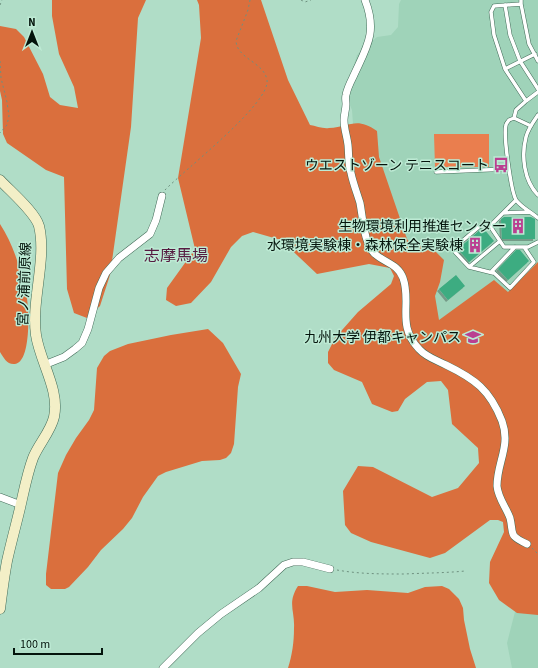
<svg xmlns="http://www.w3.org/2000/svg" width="538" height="668" viewBox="0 0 538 668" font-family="'Source Sans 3','Noto Sans JP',sans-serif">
  <defs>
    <filter id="shadow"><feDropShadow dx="-2" dy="2" stdDeviation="0" flood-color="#0004"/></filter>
  </defs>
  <rect width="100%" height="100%" fill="#b0ddc7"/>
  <!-- built -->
  <path fill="#9fd3b9" d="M401,0H538V668H512L507,643L517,604L511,561L495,479L404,297L353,124L352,110L347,98L349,81L357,55L366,46L377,37L391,35L398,27L399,4Z"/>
  <!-- green -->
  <path fill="#ea7e4e" d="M434,134H489V167H435Z"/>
  <!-- forest -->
  <path fill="#da6f3d" d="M52,0H146L138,18L131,127L110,275L100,306L87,318L74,313L67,289L64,177L46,170L7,143L3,134L2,100L0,91V26L16,29L24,37L43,74L50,97L60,105L78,108L74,87L59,54L52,16Z
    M197,0H261L288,80L310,125C316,126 323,129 329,128C350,127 356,116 377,131L379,157L407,239L413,247L428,244L444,260L440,282L435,296L439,320L494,280L508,292L538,262V615L517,613L499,600L489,583L490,562L504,532L503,522L498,520H490L445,553L430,558L371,542L351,533L345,525L343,491L358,466L373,467L432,497L458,488L479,463L478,448L452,424L448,390L441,381L427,382L405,399L398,411L392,412L372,404L362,382L334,370L328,363V352L335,338L358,312L391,284L394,276L390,268L369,264L317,274L281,240L253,232L242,236L231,247L211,282L191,303L176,306L166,300L167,288L195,249L178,178L201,38L199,5Z
    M0,224C14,245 22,273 27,299C29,311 31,362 15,364C7,365 4,358 0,352Z
    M208,329L223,343L241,374L238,387L234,444L231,453L226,458L220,460L202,461L166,472L158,476L143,497L132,518L123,529L101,550L88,567L69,587L65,589H51L46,585V574L58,473L66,455L76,438L89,420L94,410L97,368L104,356L110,351L128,344L171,335Z
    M298,586H307L335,592L367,590L408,593L425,587L442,586L449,589L459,599L463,608L464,620L470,649L476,668H288C292,655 294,643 294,628C295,611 287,603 298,586Z"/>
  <!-- building -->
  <path fill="#3eac81" filter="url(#shadow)" d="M504,217H531L535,219V239H502L501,219Z
    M481,229H484L494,241L469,262L458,249Z
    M516,250H520L529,261L508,280L498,269Z
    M456,275L465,286L448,300L439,289Z"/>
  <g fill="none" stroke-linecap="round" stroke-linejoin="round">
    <defs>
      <path id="service" d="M521,0V4L529,44L538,61
        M521,4L494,6L491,12L494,35L505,69L526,101L538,92
        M505,5L510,35L520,61L538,89
        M505,69L535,54
        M538,115C533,122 528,129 526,137C521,156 524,181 538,195
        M514,118L516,110L526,101
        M531,126L514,118L509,120C508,122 506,123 506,125C503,134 511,191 516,200C521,207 531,212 538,218
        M436,172L508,169
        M516,200L490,226L504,247H528L538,242
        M503,213L530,212
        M490,226H480L454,248L455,252L469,267L493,273
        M515,247L492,271L510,288L534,262L524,247
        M469,267L500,241"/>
      <path id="minor" d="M365,0C378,33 366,48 353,77C350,83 347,89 346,95C345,98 346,101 346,104C346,109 344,115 344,120C344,129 347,136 348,145C349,154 348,164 351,173C353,183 357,193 360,203C362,214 363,226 366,237C368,243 370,250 375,254C385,263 398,264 403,278C412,303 396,325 419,349C426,357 436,360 446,365C475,379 490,390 502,421C511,446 497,462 497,486C498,498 506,507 510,518C514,535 508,535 527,544
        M44,365L64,357L75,349L82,343L88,329L99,288L106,273L119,258L150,234L156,220L162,196
        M0,497L21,505
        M163,668L198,633L221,614L259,588L284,565L293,562H303L330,569"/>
      <path id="secondary" d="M0,180C10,191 35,212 39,226C47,259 31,301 36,335C40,362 60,390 54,417C51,431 38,445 33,458C27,474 24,491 20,508C16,525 11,543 7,561C4,577 2,593 0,609"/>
    </defs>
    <!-- service casing -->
    <use href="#service" stroke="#426b58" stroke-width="4.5"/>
    <!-- minor casing -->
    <use href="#minor" stroke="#426b58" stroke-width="8"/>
    <!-- secondary casing -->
    <use href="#secondary" stroke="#426b58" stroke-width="11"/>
    <!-- path -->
    <path stroke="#6e907f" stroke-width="1" stroke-dasharray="2 3" stroke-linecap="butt" d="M301,0L305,2L311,0
      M0,5L2,0
      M0,61L1,78L7,102L9,116L7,125L0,133
      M165,190C183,171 271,103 267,80C264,62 237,59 236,41L248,10L250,0
      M532,548L538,554
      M337,570C359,574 381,574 404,574C425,573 445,573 465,571"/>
    <!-- service -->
    <use href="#service" stroke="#fff" stroke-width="3.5"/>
    <!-- minor -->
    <use href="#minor" stroke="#fff" stroke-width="7"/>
    <!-- secondary -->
    <use href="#secondary" stroke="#f3efc7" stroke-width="10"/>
  </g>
  <!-- icons -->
  <defs>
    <symbol id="bus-bare" viewBox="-9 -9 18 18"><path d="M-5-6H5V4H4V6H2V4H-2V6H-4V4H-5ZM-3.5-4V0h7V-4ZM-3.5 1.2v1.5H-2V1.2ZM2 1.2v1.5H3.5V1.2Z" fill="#ba3f91" stroke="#bdead4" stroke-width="2.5" paint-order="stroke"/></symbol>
    <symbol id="building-bare" viewBox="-9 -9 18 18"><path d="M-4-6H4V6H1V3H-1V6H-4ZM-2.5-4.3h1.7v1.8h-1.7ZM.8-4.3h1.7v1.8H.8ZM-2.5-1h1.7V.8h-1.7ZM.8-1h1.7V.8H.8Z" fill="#ba3f91" stroke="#bdead4" stroke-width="2.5" paint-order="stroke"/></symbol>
    <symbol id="university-bare" viewBox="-9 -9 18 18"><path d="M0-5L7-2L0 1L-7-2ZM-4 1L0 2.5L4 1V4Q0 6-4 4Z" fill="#ba3f91" stroke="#bdead4" stroke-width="2.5" paint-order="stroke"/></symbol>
  </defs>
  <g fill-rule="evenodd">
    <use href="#bus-bare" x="490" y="154" width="22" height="22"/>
    <use href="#building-bare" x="507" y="215" width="22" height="22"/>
    <use href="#building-bare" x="464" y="234" width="22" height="22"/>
    <use href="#university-bare" x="462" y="326" width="22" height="22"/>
  </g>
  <g text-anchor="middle" stroke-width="3" stroke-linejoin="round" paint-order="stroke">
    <!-- poi labels -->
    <g font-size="14" fill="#04140c" stroke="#bdead4" text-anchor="end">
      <text x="489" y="170">ウエストゾーン テニスコート</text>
      <text x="506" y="231">生物環境利用推進センター</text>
      <text x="463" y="250">水環境実験棟・森林保全実験棟</text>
      <text x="461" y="342">九州大学 伊都キャンパス</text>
    </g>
    <!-- street labels -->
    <g font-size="14" fill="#04140c" stroke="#bdead4">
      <text transform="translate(24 284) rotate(-88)" y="5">宮ノ浦前原線</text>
    </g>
    <!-- quarter labels -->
    <g font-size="16" fill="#561b41" stroke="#bdead4">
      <text x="176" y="261">志摩馬場</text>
    </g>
  </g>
  <!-- north arrow -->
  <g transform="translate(32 32)" stroke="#bdead4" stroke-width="3" paint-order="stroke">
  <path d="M0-3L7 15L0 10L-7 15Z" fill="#04140c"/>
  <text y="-6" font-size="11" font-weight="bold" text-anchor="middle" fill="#04140c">N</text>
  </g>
  <!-- scale -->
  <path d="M14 648v6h88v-6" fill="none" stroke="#04140c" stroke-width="2"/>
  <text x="20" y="648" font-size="12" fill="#04140c" stroke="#bdead4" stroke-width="3" paint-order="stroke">100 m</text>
</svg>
